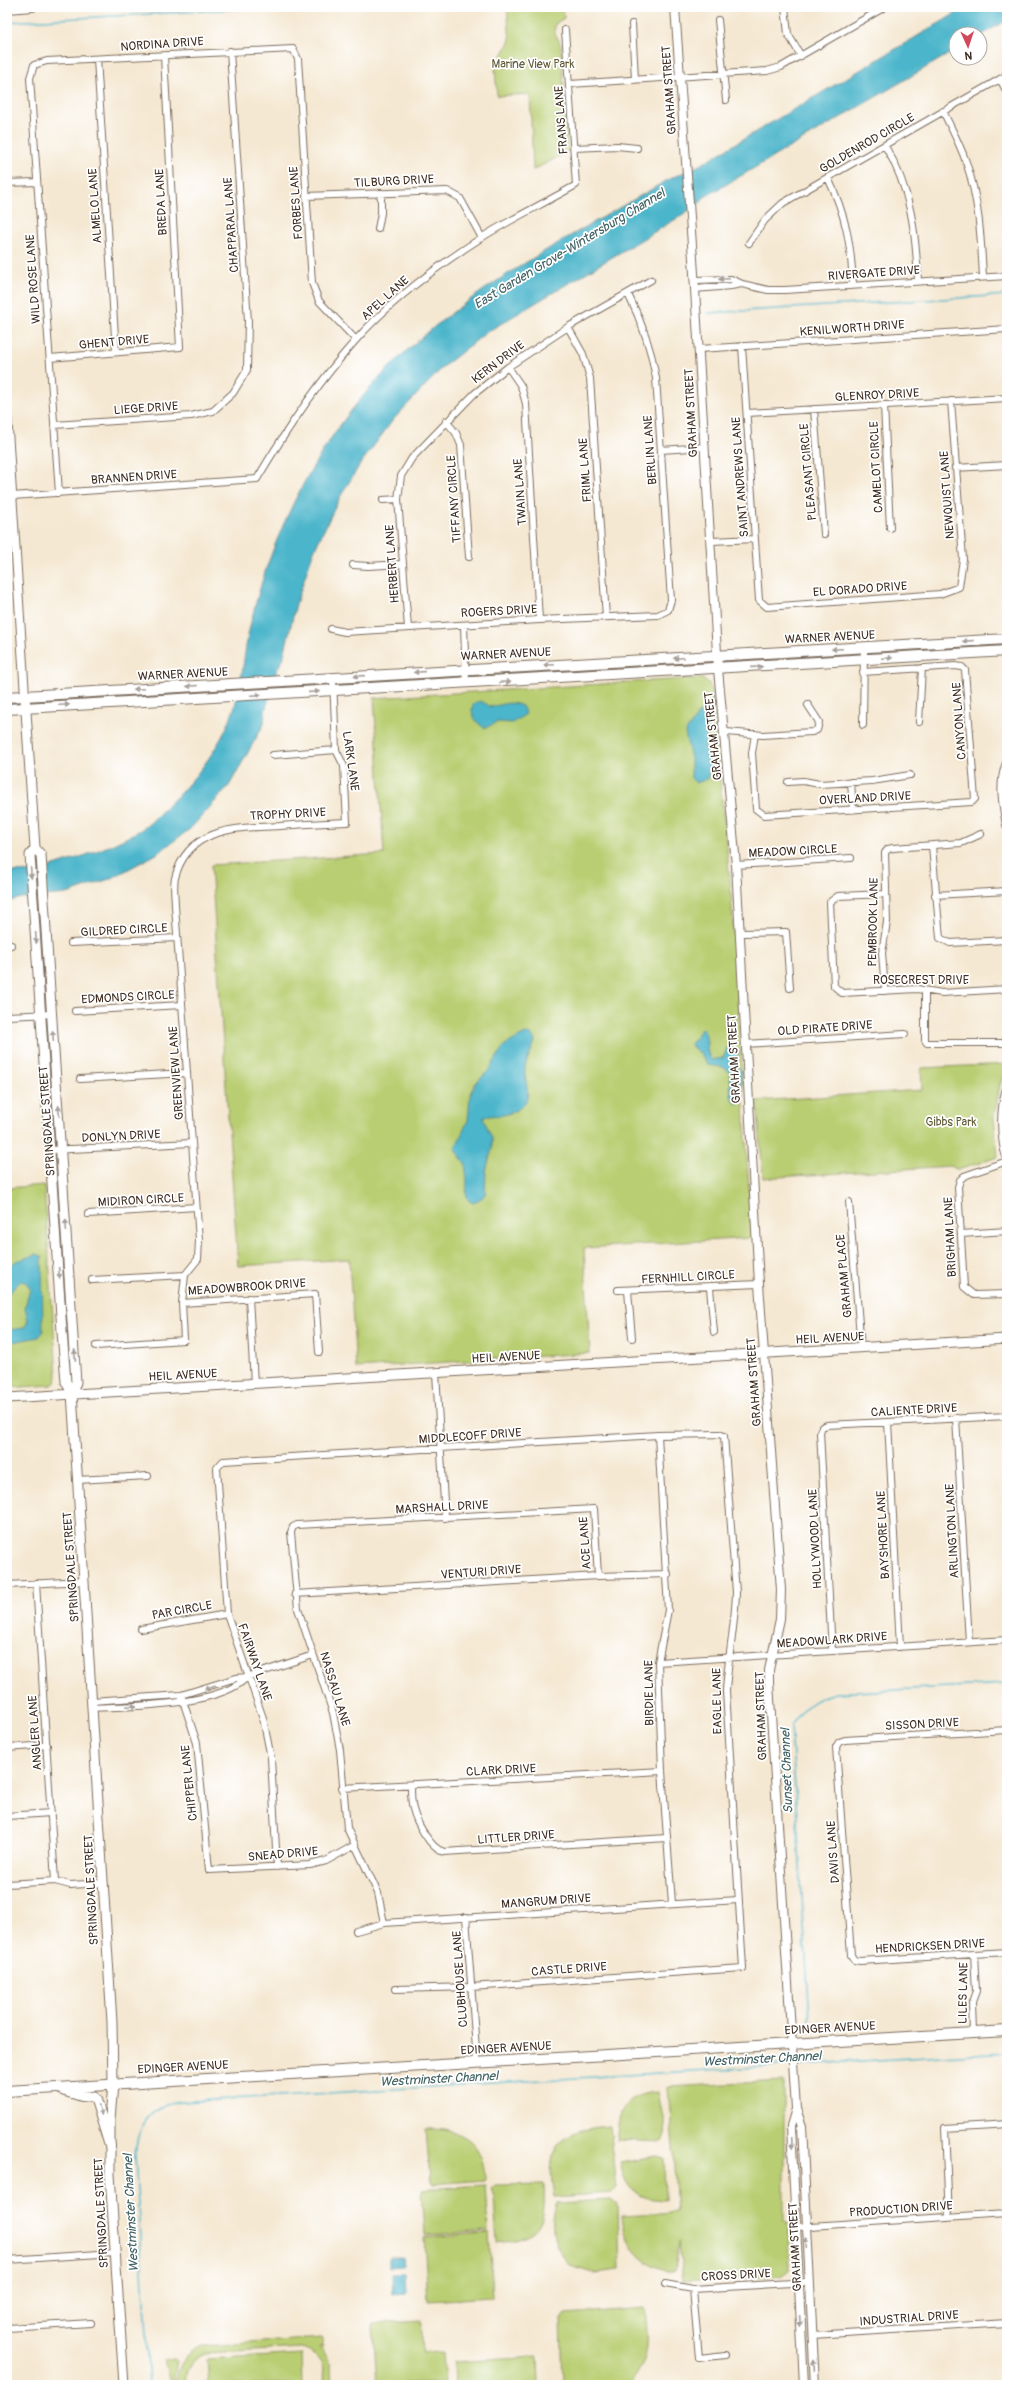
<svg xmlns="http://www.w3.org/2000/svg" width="1014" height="2392" viewBox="0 0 1014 2392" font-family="Pangolin,sans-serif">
  <rect width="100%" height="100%" fill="#fff"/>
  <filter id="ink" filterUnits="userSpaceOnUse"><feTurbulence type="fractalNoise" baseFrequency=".025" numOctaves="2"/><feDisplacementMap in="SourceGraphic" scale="8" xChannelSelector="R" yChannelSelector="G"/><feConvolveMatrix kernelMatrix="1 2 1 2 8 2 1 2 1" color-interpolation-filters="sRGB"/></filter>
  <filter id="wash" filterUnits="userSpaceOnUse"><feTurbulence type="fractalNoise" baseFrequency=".012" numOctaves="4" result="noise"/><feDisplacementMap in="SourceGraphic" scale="16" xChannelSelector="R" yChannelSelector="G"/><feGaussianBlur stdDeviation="0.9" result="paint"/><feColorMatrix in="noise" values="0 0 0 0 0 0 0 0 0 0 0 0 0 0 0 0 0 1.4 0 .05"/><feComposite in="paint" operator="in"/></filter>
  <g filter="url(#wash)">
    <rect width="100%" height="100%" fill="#f5e8d2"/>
    <!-- green -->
    <path fill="#b9ce72" stroke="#7a7c48" d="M507,7H563L564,18L556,23L554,31L561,45L568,152L533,170L530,94L497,96L495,69L510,40Z
      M700,678L709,683L711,690L731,890L752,1238L584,1248L590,1353L356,1368L349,1259L238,1266L211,865L384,854L374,698Z
      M1007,1064L1000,1085L994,1117L998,1157L958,1170L951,1166L763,1178L757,1101L922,1090L921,1068Z
      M44,1185L57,1376L56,1382L51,1385L7,1388V1188Z
      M784,2081V2221L788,2223L789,2270L781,2276L683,2281L679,2242L675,2271C657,2273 638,2258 629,2243C624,2234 623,2224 622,2215L677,2212L673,2152L671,2150L673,2148L668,2087Z
      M658,2092L666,2134L663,2142L617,2140C617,2109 626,2094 658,2092Z
      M610,2126L617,2188L612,2193L554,2197C544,2145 560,2129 610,2126Z
      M426,2129C463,2128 484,2142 485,2180L434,2184L430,2179Z
      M657,2156L664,2158L665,2200C637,2199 625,2190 620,2162Z
      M544,2184C546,2227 540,2238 497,2243L494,2198L491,2189L495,2185Z
      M485,2185L488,2231L425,2235L422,2189Z
      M610,2200L618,2207L620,2270L594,2273L569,2266C554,2246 548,2227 557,2203Z
      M489,2233L493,2297L428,2301L424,2237Z
      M645,2308C648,2343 652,2356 629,2385H563L561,2319L565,2314Z
      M421,2321L423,2353L443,2352L445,2383L377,2385L373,2324Z
      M322,2338V2347H319L331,2364L332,2385H323C328,2368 319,2352 301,2348L205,2354C191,2360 184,2370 186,2385H177C175,2366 186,2352 203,2346Z
      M302,2354L303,2385H209L207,2360Z
      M538,2357L539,2385H455L454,2362Z
      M173,2359L177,2360L173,2382H170L164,2361Z"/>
    <!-- water -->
    <path fill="#4cb5cb" stroke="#447074" d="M973,7H1007V20L980,36V34H956V50L703,198L701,202L676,219L487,332L443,367L393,420L361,463L340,497L313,553L296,604L283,659L277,670L265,711L264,724L229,786L190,829L155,855L112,878L67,894L22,898L7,902V871C35,875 60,864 86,855C105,848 124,840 142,829C149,825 155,818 161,812C192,783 220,750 234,709C239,692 242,676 244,659C248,629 257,597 266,569C284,517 311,464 344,420C429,306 552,248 671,178L698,166L958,12Z
      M481,701L491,707C501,705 510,700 522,706L526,714L512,723L498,722L485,728C477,724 468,713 474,703Z
      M699,713H704L708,724L705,745L710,769L707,779L696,783L691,778V759L685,733Z
      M702,1028C710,1037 704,1050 711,1060L723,1058L728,1046L739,1052L734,1063L741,1071L740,1103H736L731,1096L730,1073C725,1065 716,1067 708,1065L699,1052L692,1047L691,1044Z
      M525,1034L532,1035L535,1041C533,1050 527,1057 525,1067C523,1087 539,1101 510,1113C501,1117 490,1114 483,1118L492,1138V1149L486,1171L485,1194L480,1200L473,1203L469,1201L466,1194L467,1181L465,1163L455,1149L468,1120L470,1096L475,1084L488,1071L505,1045Z
      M37,1254L42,1257L43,1332L39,1337L7,1343V1330L24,1328L28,1321L25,1307L30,1289L27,1283L21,1281L7,1295V1270L14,1262Z
      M389,2258H403L404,2266L389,2267Z
      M392,2274H404L405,2293L393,2294Z"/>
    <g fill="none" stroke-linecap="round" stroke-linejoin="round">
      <!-- stream -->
      <path stroke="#4cb5cb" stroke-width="1.5" d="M8,22L272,7
        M708,313L1007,295
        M810,2020L791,1726C804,1706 813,1699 835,1693L1007,1684
        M796,2065L1007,2052
        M149,2385L135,2156C137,2126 147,2106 180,2102L790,2065"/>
    </g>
  </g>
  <g filter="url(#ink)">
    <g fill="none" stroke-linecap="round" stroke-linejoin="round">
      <defs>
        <path id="minor" d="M785,7L788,34L801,56
          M718,20L726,100
          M632,24L635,79
          M97,59L116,352
          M1000,79L1007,92
          M570,84L767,71L781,67L885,7
          M943,111C951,128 960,144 966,162C979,199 981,238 983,277
          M885,146C911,188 916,234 918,281
          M574,148L617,146L637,148
          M828,178C846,215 851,244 853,285
          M7,183L37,182
          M306,196L447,191L460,198L482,238
          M378,229L381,213V193
          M749,243L765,220L783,203L1007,75
          M695,280L731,279L742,284L731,286L695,289
          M742,284L768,290H785L1007,276
          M568,327L583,354L590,378L606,617
          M742,346L759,600L767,607L940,594L959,587L963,559L951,401
          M699,349L1007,329
          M50,358L180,347L164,56
          M508,367L521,386L526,404L539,620
          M884,405L890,528
          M814,409L824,534
          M747,413L1007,398
          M446,421L456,433L461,445L469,557
          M54,425L191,416L213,411L233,393L247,370L248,321L230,51
          M661,450L705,447
          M955,468L1007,465
          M59,493L30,78L34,65L47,61L293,49L298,59L312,283L319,301L356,340
          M12,496L257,479C286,430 317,384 355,341C390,301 436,267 481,238C511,219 545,203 576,185L565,30
          M383,500L398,499
          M712,541L755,539
          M353,565L368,566L403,564
          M464,625L466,684
          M408,628L398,499L401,476L412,458L474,394L508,367L568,327L651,280
          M331,629L345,632L539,620L658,615L668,610L671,600L656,378C651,347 642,322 628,294
          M919,722L922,668
          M863,725L864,648
          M726,732L763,735L812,732L817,730L819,722L808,705
          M755,734L752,753L756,809L764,815L972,802L975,799L965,670L962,667L956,666L863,672
          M273,755L336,750
          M788,782L803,781L820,784L872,781L910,775
          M851,782L853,810
          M932,846L940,938L950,943L1007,940
          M736,865L851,858
          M886,894L838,896L830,902L834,986L842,993L917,989L942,993L1007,989
          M935,895L1007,891
          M741,933L786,932L790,988
          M71,943L177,938
          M7,945H11
          M885,991L882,953L887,922L885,853L888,849L893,848L961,843L981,834
          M925,991V1040L927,1043H1007
          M75,1011L182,1005
          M7,1016L52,1014
          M745,1044L905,1034
          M80,1079L186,1073
          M51,1150L192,1143
          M1007,1161L964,1176L960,1180L958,1187L964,1287L974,1295L1007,1294
          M849,1202L861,1348
          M88,1214L196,1207
          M961,1234L1007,1231
          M92,1280L185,1275
          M710,1288L714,1332
          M618,1290L759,1284
          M628,1291L632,1338
          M249,1298L254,1383
          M182,1303L315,1294L319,1352
          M96,1346L184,1340L182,1303L185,1275L198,1259L199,1240L175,906C175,897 173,886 175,878C188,826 238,828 280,826C303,824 325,823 347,822L344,766L336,750L333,678
          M436,1373L445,1518
          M956,1418L969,1642
          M888,1422L900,1647
          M658,1435L668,1610L658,1662L662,1771L672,1903
          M77,1480L148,1476
          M36,1583L55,1881
          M7,1585L84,1581
          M295,1594L598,1576L668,1574
          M141,1629L227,1614
          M832,1651L820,1432L822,1427L827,1425L1007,1416
          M658,1662L1007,1640
          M181,1695L197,1743L209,1870L310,1865L326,1861L355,1845
          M91,1701L181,1695L236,1678L247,1677L313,1655
          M92,1708C131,1706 221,1706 247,1677
          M1007,1730L845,1740L839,1742L836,1747L851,1955L854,1960L860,1961L1007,1952
          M7,1748L47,1745
          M411,1786C411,1793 411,1802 413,1809C416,1821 430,1849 444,1852L667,1838
          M342,1788L662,1771
          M7,1816L51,1813
          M277,1867L271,1758L263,1718L227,1614L217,1468L223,1461L658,1435L719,1434L724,1436L736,1592C735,1625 728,1658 726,1691L743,1968L471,1987L396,1989
          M7,1884L55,1881L70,1885L103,1883
          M466,1917L477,2062
          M384,1923L378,1893L347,1828L340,1750L333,1713L298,1609L291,1532L293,1527L297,1525L594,1509L598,1576
          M356,1931L384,1923L738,1900
          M973,2033L972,2002L976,1991L974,1954
          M949,2217L945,2128L1007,2124
          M796,2227L1007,2213
          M7,2260L115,2253
          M665,2284L693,2289L808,2282
          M693,2289L699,2358L725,2355
          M7,2328L91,2323
          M812,2335L1007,2323"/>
        <path id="tertiary" d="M675,7L694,273L718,669L736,865L759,1284L781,1590L780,1619L769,1670V1683L796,2109L802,2126L815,2385
          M7,9L33,7
          M7,414L25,696
          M1007,763C999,783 1003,804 1007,825
          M1007,1089C1000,1110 1001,1137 1007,1158
          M796,2109L791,2126L804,2385"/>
        <path id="secondary" d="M25,696L35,848L30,855L62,1331L66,1382L72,1393
          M35,848L41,855L76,1382L72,1393L112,2022L113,2084L110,2119V2174L124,2385
          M7,1398L1007,1339"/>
        <path id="primary" d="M7,697L1007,639
          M7,709L1007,651
          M62,2090L82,2096L93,2097L96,2100L110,2146
          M7,2091L1007,2031"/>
      </defs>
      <!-- minor casing -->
      <use href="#minor" stroke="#7c6c5d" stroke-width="8"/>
      <!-- tertiary casing -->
      <use href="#tertiary" stroke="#7c6c5d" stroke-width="10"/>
      <!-- secondary casing -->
      <use href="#secondary" stroke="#7c6c5d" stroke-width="11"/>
      <!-- primary casing -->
      <use href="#primary" stroke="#7c6c5d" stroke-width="12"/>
      <!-- minor -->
      <use href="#minor" stroke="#fff" stroke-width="6"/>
      <!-- tertiary -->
      <use href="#tertiary" stroke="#fff" stroke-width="8"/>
      <!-- secondary -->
      <use href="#secondary" stroke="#fff" stroke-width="9"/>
      <!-- primary -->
      <use href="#primary" stroke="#fff" stroke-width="10"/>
    </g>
    <!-- one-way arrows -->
    <defs><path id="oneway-solid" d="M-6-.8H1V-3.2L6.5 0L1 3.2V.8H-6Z"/></defs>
    <g fill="#a79f9a">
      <use href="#oneway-solid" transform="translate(724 279) rotate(178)"/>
      <use href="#oneway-solid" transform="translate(968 641) rotate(176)"/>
      <use href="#oneway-solid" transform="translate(837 649) rotate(177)"/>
      <use href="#oneway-solid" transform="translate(679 658) rotate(177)"/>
      <use href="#oneway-solid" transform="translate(887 658) rotate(-3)"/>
      <use href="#oneway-solid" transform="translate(549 665) rotate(177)"/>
      <use href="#oneway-solid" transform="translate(757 667) rotate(-4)"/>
      <use href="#oneway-solid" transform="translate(419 672) rotate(176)"/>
      <use href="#oneway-solid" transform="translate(359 676) rotate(176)"/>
      <use href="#oneway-solid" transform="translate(505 682) rotate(-3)"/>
      <use href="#oneway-solid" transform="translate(192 686) rotate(176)"/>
      <use href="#oneway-solid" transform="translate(139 689) rotate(177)"/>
      <use href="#oneway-solid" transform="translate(314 692) rotate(-4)"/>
      <use href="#oneway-solid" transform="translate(256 695) rotate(-3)"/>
      <use href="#oneway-solid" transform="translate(64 705) rotate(-3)"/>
      <use href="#oneway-solid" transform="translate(31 873) rotate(86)"/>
      <use href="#oneway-solid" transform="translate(36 938) rotate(86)"/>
      <use href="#oneway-solid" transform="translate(53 1036) rotate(-94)"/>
      <use href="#oneway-solid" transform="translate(59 1111) rotate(-94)"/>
      <use href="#oneway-solid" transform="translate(66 1225) rotate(-94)"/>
      <use href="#oneway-solid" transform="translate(59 1273) rotate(87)"/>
      <use href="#oneway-solid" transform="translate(75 1355) rotate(-94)"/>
      <use href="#oneway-solid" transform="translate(210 1687) rotate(161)"/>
      <use href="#oneway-solid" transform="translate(131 1706) rotate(-3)"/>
      <use href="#oneway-solid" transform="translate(100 2110) rotate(75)"/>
      <use href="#oneway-solid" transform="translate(792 2143) rotate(87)"/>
      <use href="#oneway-solid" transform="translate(806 2243) rotate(-93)"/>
      <use href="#oneway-solid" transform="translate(800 2321) rotate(86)"/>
      <use href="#oneway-solid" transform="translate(814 2365) rotate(-94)"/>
    </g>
  </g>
  <g text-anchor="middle" stroke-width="3.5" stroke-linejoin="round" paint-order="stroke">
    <!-- street labels -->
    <g font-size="12" fill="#3b2a1e" stroke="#fff">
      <text transform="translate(162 44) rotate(-4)" y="4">NORDINA DRIVE</text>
      <text transform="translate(669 90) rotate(-94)" y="4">GRAHAM STREET</text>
      <text transform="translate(561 120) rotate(-94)" y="4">FRANS LANE</text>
      <text transform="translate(867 143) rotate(-30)" y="4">GOLDENROD CIRCLE</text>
      <text transform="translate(394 181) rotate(-3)" y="4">TILBURG DRIVE</text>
      <text transform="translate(161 202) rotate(-93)" y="4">BREDA LANE</text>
      <text transform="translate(296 203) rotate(-94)" y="4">FORBES LANE</text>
      <text transform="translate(95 206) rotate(-94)" y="4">ALMELO LANE</text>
      <text transform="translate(231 225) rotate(-94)" y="4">CHAPPARAL LANE</text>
      <text transform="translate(874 273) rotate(-4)" y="4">RIVERGATE DRIVE</text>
      <text transform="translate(33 279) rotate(-94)" y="4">WILD ROSE LANE</text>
      <text transform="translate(385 298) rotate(-42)" y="4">APEL LANE</text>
      <text transform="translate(852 328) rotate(-4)" y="4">KENILWORTH DRIVE</text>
      <text transform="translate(114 342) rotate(-5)" y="4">GHENT DRIVE</text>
      <text transform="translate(498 362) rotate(-37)" y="4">KERN DRIVE</text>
      <text transform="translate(877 395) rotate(-3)" y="4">GLENROY DRIVE</text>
      <text transform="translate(146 408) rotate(-4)" y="4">LIEGE DRIVE</text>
      <text transform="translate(691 413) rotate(-93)" y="4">GRAHAM STREET</text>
      <text transform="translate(650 450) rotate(-94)" y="4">BERLIN LANE</text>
      <text transform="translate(876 467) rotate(-93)" y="4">CAMELOT CIRCLE</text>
      <text transform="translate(585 470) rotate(-94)" y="4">FRIML LANE</text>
      <text transform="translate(808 472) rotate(-95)" y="4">PLEASANT CIRCLE</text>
      <text transform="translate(134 477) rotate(-4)" y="4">BRANNEN DRIVE</text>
      <text transform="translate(740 477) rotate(-94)" y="4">SAINT ANDREWS LANE</text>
      <text transform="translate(520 492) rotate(-94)" y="4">TWAIN LANE</text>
      <text transform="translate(947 495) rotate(-94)" y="4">NEWQUIST LANE</text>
      <text transform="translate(454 499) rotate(-94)" y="4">TIFFANY CIRCLE</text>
      <text transform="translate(392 564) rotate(-94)" y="4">HERBERT LANE</text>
      <text transform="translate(860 589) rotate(-4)" y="4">EL DORADO DRIVE</text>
      <text transform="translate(499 611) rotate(-3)" y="4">ROGERS DRIVE</text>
      <text transform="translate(830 637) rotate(-3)" y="4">WARNER AVENUE</text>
      <text transform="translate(506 654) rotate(-3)" y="4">WARNER AVENUE</text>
      <text transform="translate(183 674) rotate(-3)" y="4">WARNER AVENUE</text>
      <text transform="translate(959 721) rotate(-94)" y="4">CANYON LANE</text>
      <text transform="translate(713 736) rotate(-96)" y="4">GRAHAM STREET</text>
      <text transform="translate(351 761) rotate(82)" y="4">LARK LANE</text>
      <text transform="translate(865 798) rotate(-3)" y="4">OVERLAND DRIVE</text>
      <text transform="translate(288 814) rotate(-3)" y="4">TROPHY DRIVE</text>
      <text transform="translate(793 851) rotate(-3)" y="4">MEADOW CIRCLE</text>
      <text transform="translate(873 922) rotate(-89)" y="4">PEMBROOK LANE</text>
      <text transform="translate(124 930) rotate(-3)" y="4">GILDRED CIRCLE</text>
      <text x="921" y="984">ROSECREST DRIVE</text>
      <text transform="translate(128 997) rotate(-3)" y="4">EDMONDS CIRCLE</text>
      <text transform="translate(825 1028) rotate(-4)" y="4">OLD PIRATE DRIVE</text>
      <text transform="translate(734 1059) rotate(-93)" y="4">GRAHAM STREET</text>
      <text transform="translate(176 1073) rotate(-94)" y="4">GREENVIEW LANE</text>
      <text transform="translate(47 1121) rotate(-94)" y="4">SPRINGDALE STREET</text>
      <text transform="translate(121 1136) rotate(-3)" y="4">DONLYN DRIVE</text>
      <text transform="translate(141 1200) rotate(-3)" y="4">MIDIRON CIRCLE</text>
      <text transform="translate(950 1237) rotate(-93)" y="4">BRIGHAM LANE</text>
      <text transform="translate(844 1276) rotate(-95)" y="4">GRAHAM PLACE</text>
      <text transform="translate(688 1277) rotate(-3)" y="4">FERNHILL CIRCLE</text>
      <text transform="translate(247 1287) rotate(-4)" y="4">MEADOWBROOK DRIVE</text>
      <text transform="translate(830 1338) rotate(-3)" y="4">HEIL AVENUE</text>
      <text transform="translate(506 1357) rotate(-3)" y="4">HEIL AVENUE</text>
      <text transform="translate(183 1375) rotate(-3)" y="4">HEIL AVENUE</text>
      <text transform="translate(754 1382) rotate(-94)" y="4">GRAHAM STREET</text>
      <text transform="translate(914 1410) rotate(-3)" y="4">CALIENTE DRIVE</text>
      <text transform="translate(470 1436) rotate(-4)" y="4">MIDDLECOFF DRIVE</text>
      <text transform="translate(442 1507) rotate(-3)" y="4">MARSHALL DRIVE</text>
      <text transform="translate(952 1531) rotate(-93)" y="4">ARLINGTON LANE</text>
      <text transform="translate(883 1535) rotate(-93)" y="4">BAYSHORE LANE</text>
      <text transform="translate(815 1539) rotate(-93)" y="4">HOLLYWOOD LANE</text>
      <text transform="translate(585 1543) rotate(-94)" y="4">ACE LANE</text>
      <text transform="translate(71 1567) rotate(-94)" y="4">SPRINGDALE STREET</text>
      <text transform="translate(481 1572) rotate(-4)" y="4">VENTURI DRIVE</text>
      <text transform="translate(182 1610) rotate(-10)" y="4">PAR CIRCLE</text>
      <text transform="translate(832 1640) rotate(-4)" y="4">MEADOWLARK DRIVE</text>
      <text transform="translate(255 1662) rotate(71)" y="4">FAIRWAY LANE</text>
      <text transform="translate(335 1689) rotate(73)" y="4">NASSAU LANE</text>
      <text transform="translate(649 1693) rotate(-91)" y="4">BIRDIE LANE</text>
      <text transform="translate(717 1701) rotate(-91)" y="4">EAGLE LANE</text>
      <text transform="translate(761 1716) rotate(-92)" y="4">GRAHAM STREET</text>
      <text transform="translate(922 1724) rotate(-3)" y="4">SISSON DRIVE</text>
      <text transform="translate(35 1733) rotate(-94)" y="4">ANGLER LANE</text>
      <text transform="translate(501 1770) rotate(-3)" y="4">CLARK DRIVE</text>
      <text transform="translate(189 1783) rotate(-96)" y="4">CHIPPER LANE</text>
      <text transform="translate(516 1837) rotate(-4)" y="4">LITTLER DRIVE</text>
      <text transform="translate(833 1852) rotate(-94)" y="4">DAVIS LANE</text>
      <text transform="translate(283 1854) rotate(-5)" y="4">SNEAD DRIVE</text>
      <text transform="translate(91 1890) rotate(-93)" y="4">SPRINGDALE STREET</text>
      <text transform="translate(546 1901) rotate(-4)" y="4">MANGRUM DRIVE</text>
      <text transform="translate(930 1946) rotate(-3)" y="4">HENDRICKSEN DRIVE</text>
      <text transform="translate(569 1969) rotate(-4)" y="4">CASTLE DRIVE</text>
      <text transform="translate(460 1979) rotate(-94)" y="4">CLUBHOUSE LANE</text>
      <text transform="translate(963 1993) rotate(-89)" y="4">LILES LANE</text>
      <text transform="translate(830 2028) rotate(-3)" y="4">EDINGER AVENUE</text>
      <text transform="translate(506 2048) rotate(-3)" y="4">EDINGER AVENUE</text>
      <text transform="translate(183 2067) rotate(-3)" y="4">EDINGER AVENUE</text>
      <text transform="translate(901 2209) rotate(-4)" y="4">PRODUCTION DRIVE</text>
      <text transform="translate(101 2213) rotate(-93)" y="4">SPRINGDALE STREET</text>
      <text transform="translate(795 2247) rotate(-93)" y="4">GRAHAM STREET</text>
      <text transform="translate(736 2275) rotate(-3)" y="4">CROSS DRIVE</text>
      <text transform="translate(909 2318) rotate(-4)" y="4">INDUSTRIAL DRIVE</text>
    </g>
    <!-- park labels -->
    <g font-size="12" fill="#615b37" stroke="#fff">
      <text x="533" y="68">Marine View Park</text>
      <text x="951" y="1126">Gibbs Park</text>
    </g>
    <!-- water labels -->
    <g font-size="13" font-style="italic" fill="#426263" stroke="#fff">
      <text transform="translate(569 248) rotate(-31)" y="5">East Garden Grove-Wintersburg Channel</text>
      <text transform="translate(786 1771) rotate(-92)" y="5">Sunset Channel</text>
      <text transform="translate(762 2058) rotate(-3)" y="5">Westminster Channel</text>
      <text transform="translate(439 2078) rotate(-3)" y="5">Westminster Channel</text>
      <text transform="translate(130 2213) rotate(-93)" y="5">Westminster Channel</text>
    </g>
  </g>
  <!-- margin -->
  <rect width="1014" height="2392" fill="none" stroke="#fff" stroke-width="24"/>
  <!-- north arrow -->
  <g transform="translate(968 46) rotate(177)"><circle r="19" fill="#ffffff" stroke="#b1aaa5"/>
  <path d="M0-3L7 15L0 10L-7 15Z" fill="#d1495b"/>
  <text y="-6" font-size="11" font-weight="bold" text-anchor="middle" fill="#3b2a1e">N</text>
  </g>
</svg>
